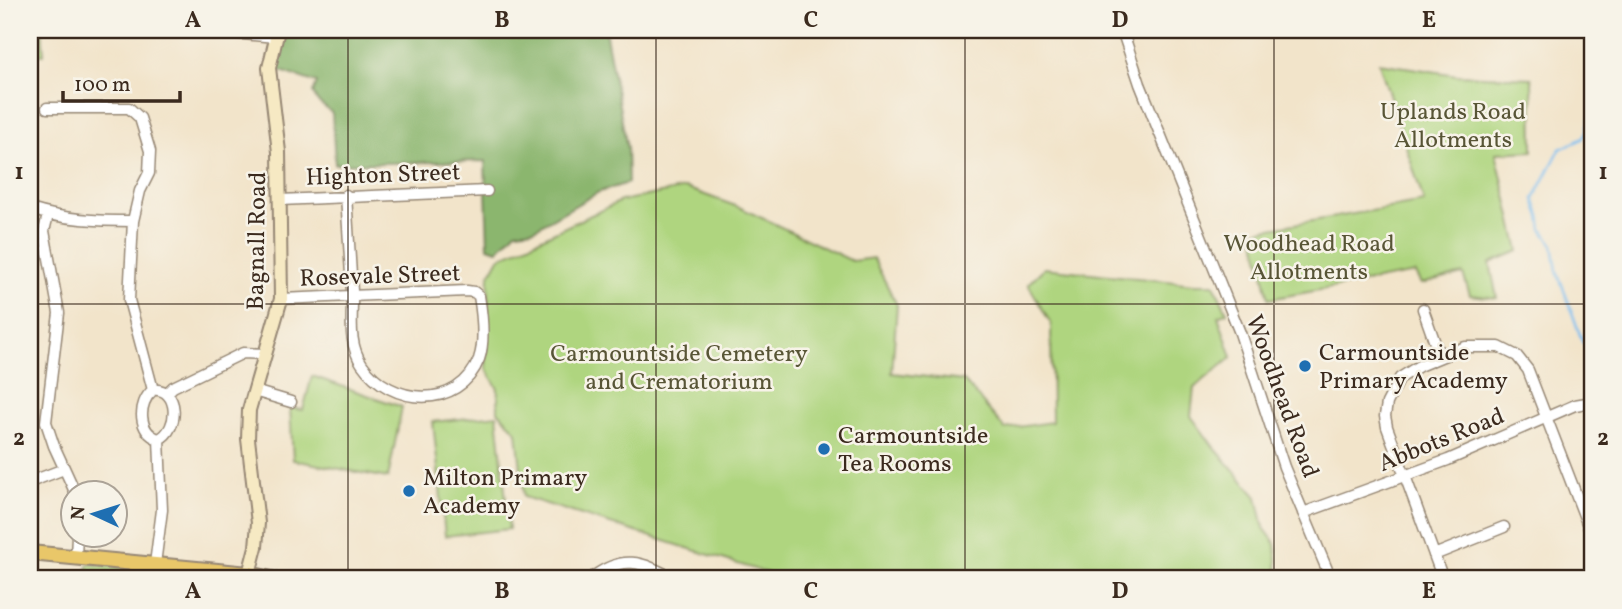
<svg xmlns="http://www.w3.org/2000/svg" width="1622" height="609" viewBox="0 0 1622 609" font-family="Vollkorn,serif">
  <rect width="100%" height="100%" fill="#f7f3e8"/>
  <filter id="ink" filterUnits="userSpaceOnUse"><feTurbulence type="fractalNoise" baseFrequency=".0143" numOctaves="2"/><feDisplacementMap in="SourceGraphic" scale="14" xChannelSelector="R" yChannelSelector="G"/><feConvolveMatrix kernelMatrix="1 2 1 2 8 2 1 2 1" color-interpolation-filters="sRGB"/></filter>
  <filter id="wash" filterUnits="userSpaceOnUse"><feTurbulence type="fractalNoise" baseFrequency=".00686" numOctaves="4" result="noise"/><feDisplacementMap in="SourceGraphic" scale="28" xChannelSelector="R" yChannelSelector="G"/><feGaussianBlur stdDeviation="1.57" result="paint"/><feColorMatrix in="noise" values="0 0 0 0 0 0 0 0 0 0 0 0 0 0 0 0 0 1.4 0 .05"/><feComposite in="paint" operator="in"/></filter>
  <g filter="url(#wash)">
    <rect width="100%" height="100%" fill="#f2e4ca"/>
    <!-- green -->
    <path fill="#afd57f" stroke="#75804e" stroke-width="2" d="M30,30H42L44,54L30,56Z
      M1379,63L1457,75L1532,78L1533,151L1496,153L1519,251L1490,263L1497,298L1470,295L1463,274L1421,284L1415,273L1269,299L1253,231L1424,202Z
      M686,188L741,208L852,261L873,258L897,305L892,373L964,381L1005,429L1052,422L1051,324L1028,284L1044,268L1194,284H1214L1227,312L1218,316L1232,357L1194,388L1191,416L1213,446L1257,497L1264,528L1276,544L1278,579H756L767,573L524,497L517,432L498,411V389L486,368L489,276L499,258L621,201Z
      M312,376L402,407L388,478L293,460L290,408L303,410Z
      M497,415L509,529L445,536L433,422Z
      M88,564L152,569L160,579H87Z"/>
    <!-- forest -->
    <path fill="#8bb66e" stroke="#637046" stroke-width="2" d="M285,30H605L627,148L628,183L599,192L534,229L516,231L498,250L488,247L485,161L335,164L332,113L317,101L313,93L317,83L278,70V49Z"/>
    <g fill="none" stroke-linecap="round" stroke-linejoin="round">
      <!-- stream -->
      <path stroke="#79bdf0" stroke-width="2.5" d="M1583,343L1557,271L1553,245L1542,229L1540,216L1534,199L1560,149L1582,139L1586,132L1592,112"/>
    </g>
  </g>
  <g filter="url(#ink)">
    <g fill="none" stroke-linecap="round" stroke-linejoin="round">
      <defs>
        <path id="street" d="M135,30L210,31L275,37
          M1122,30L1140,84L1240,333L1284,467L1331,579
          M47,108H129L140,118L150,151L149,173L140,191L133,221L129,300L153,390
          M280,200L487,191
          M30,209C64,220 98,221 133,221
          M48,215L44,231L59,313L46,422L54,446L76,494
          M281,299L467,291L474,292L479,296C482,314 485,342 479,359C459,411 390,406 362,364C347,342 353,316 352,291C350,259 348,227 346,195
          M1423,309L1440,357
          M153,390C179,387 180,429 159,439C138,433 137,403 153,390Z
          M254,391L291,402
          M167,393L173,387L243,353L266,354
          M30,482L64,469
          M1303,513L1448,460L1575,405L1592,402
          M1434,555L1504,527
          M76,556L77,536
          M155,564L162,510L159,439
          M590,579C624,553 641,562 675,579
          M1443,579L1387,427L1385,416L1387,403L1400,378L1419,366L1465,347H1499L1517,356L1528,370L1592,536
          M1591,579L1592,574"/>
        <path id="secondary" d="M249,574L256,547L258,523L248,439L249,410L281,299L279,152L269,68L278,30"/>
        <path id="primary" d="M30,553L249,574L272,579"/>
      </defs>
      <!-- street casing -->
      <use href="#street" stroke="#968774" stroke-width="13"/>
      <!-- secondary casing -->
      <use href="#secondary" stroke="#968774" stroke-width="16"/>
      <!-- primary casing -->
      <use href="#primary" stroke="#968774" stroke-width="18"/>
      <!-- street -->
      <use href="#street" stroke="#fff" stroke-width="10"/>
      <!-- secondary -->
      <use href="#secondary" stroke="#f6e9c3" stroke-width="12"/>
      <!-- primary -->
      <use href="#primary" stroke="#e9c769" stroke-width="14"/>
    </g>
  </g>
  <!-- grid -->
  <path fill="none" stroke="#3b2a1e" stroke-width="2" stroke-opacity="0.55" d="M348,30V579M656,30V579M965,30V579M1274,30V579M30,304H1592"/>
  <!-- markers -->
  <g fill="#1f6fb2" stroke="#f7f3e8" stroke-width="2.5">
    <circle cx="1305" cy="366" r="7"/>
    <circle cx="824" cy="449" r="7"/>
    <circle cx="409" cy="491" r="7"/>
  </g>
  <g text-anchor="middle" stroke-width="5" stroke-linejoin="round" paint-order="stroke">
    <!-- park labels -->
    <g font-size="24" fill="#585536" stroke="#f7f3e8">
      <text x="1453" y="119">Uplands Road<tspan x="1453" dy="28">Allotments</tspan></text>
      <text x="1309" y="251">Woodhead Road<tspan x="1309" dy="28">Allotments</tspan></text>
      <text x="679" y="361">Carmountside Cemetery<tspan x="679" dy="28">and Crematorium</tspan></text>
    </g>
    <!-- street labels -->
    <g font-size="24" fill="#3b2a1e" stroke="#f7f3e8">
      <text transform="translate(383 174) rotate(-2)" y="8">Highton Street</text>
      <text transform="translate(256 241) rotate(-89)" y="8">Bagnall Road</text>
      <text transform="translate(380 275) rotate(-2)" y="8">Rosevale Street</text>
      <text transform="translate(1283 396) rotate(70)" y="8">Woodhead Road</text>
      <text transform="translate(1441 439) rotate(-22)" y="8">Abbots Road</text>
    </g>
    <!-- poi labels -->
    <g font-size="24" fill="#3b2a1e" stroke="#f7f3e8" text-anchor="start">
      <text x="1319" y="360">Carmountside<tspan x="1319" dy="28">Primary Academy</tspan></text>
      <text x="838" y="443">Carmountside<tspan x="838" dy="28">Tea Rooms</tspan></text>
      <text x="423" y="485">Milton Primary<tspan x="423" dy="28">Academy</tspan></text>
    </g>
  </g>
  <!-- margin -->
  <rect width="1622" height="609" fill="none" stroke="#f7f3e8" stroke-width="77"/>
  <!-- north arrow -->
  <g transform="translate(94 514) rotate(274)"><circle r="33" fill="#f7f3e8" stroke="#aca397" stroke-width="2"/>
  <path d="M0-5L12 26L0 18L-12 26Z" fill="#1f6fb2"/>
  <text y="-10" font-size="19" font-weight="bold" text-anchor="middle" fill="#3b2a1e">N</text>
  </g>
  <!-- scale -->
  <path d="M63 91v10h117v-10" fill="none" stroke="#3b2a1e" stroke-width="3.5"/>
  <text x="74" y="91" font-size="21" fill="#3b2a1e" stroke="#f7f3e8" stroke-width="5" paint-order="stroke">100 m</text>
  <rect x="38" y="38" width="1546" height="532" fill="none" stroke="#3b2a1e" stroke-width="2.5"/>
  <g font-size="23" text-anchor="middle" font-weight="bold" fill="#3b2a1e">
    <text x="193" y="27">A</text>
    <text x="502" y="27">B</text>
    <text x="811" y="27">C</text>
    <text x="1120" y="27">D</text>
    <text x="1429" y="27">E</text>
    <text x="19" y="179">1</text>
    <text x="1603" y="179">1</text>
    <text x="19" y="445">2</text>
    <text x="1603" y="445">2</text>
    <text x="193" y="598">A</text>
    <text x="502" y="598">B</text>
    <text x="811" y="598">C</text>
    <text x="1120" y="598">D</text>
    <text x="1429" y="598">E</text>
  </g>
</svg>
